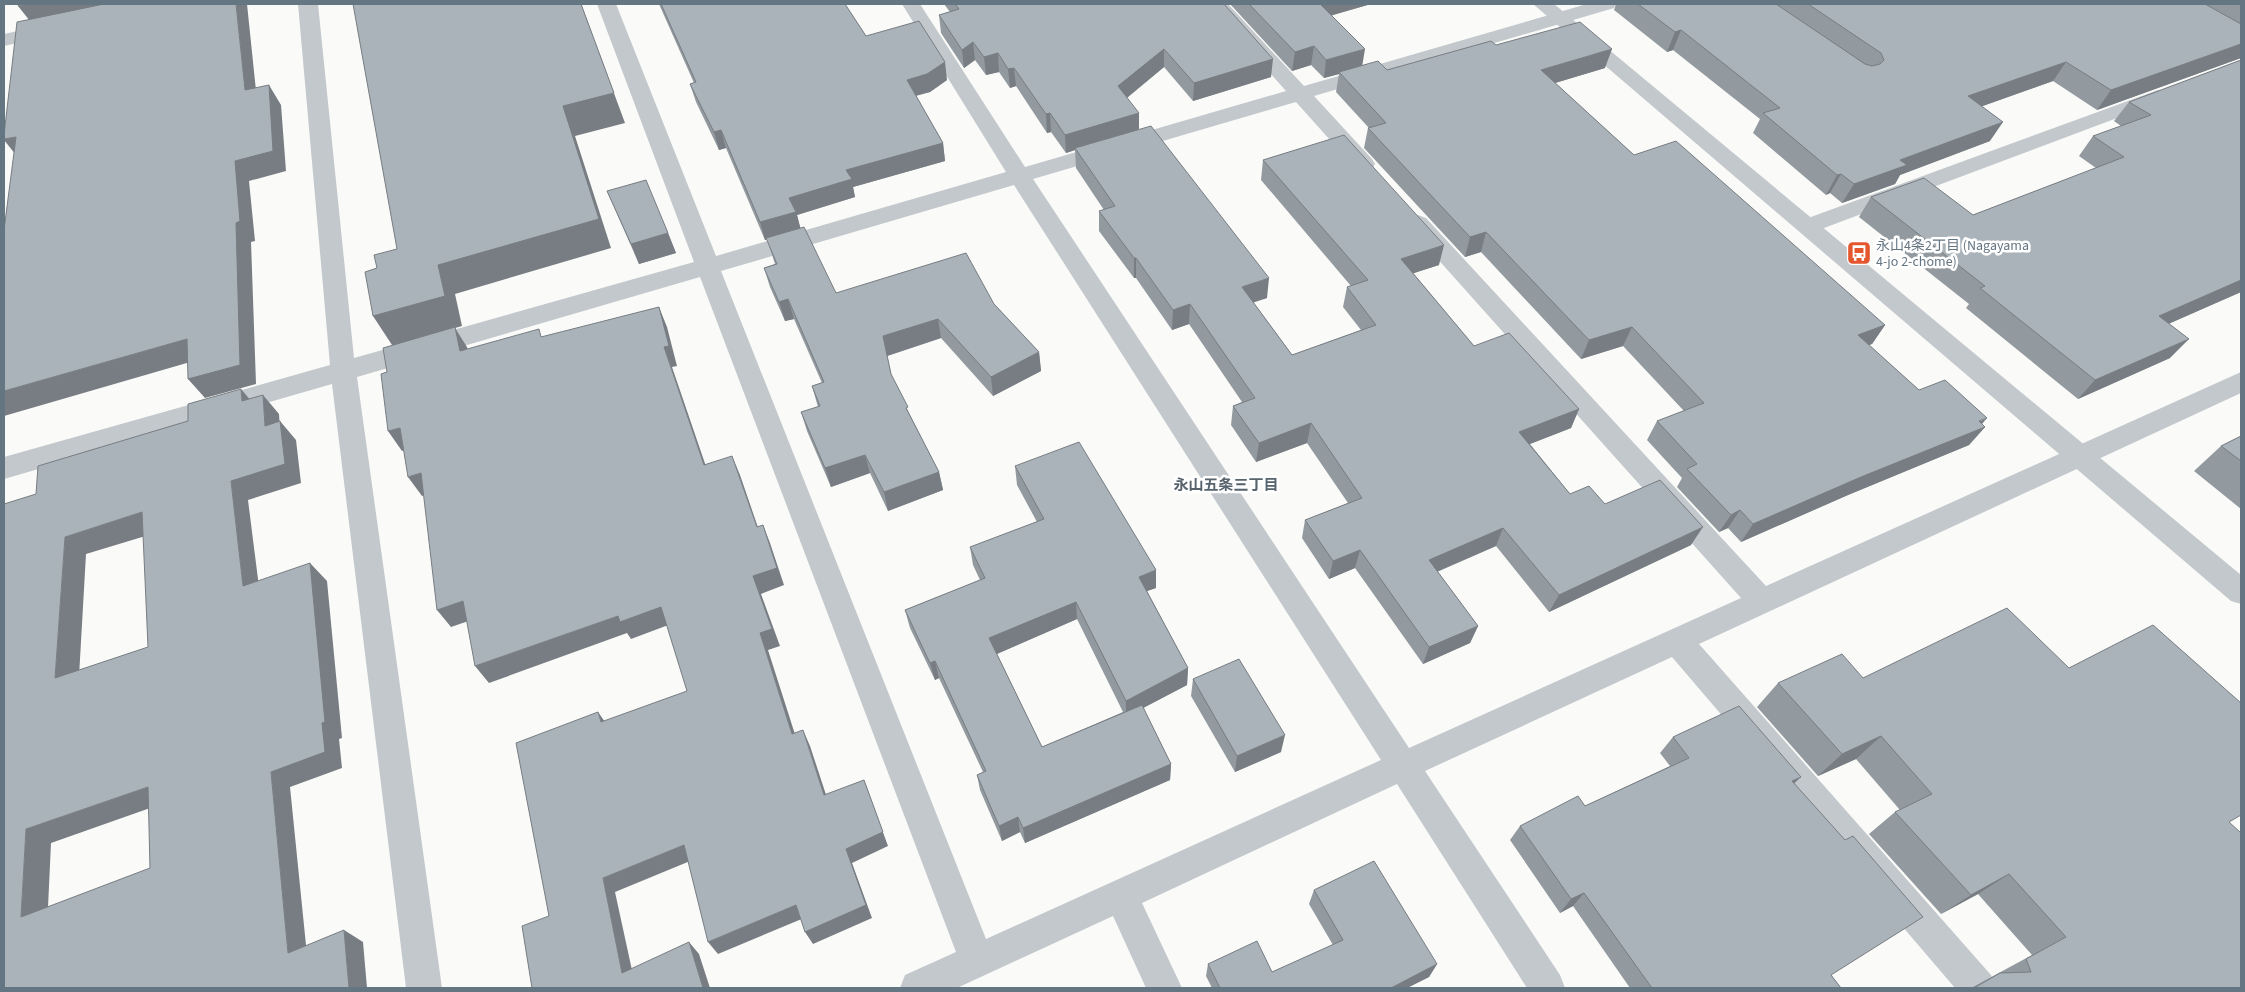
<svg xmlns="http://www.w3.org/2000/svg" width="2245" height="992" viewBox="0 0 2245 992" font-family="'Source Sans 3','Noto Sans JP',sans-serif">
  <rect width="100%" height="100%" fill="#fafaf8"/>
  <g fill="none" stroke-linecap="round" stroke-linejoin="round">
    <!-- minor -->
    <path fill="#c3c8cc" fill-rule="evenodd" d="M298,4H318L354,358L694,262L597,4H616L716,256L1006,172L902,4H920L1025,167L1286,91L1209,4H1228L1304,86L1587,4H1616L1614,8L1314,96L1372,159L1375,164L1372,169L1364,171L1356,169L1296,102L1033,179L1409,748L1741,598L1410,228L1407,223L1410,218L1418,215L1426,218L1766,586L2241,372V393L1699,644L1991,975L1996,988H1955L1672,657L1425,771L1560,975L1565,988H1527L1397,784L1142,903L1182,988H1146L1113,916L957,988H900L905,975L956,952L700,277L357,377L442,988H406L332,384L4,479V457L330,365ZM1014,185L1381,760L986,939L721,271Z
      M51,24L58,26L61,30L58,34L4,46V34Z
      M2158,90L2165,92L2168,96L2165,100L1816,231L1808,234L1800,231L1796,226L1800,221Z"/>
    <!-- tertiary -->
    <path fill="#c3c8cc" fill-rule="evenodd" d="M1533,4H1554L2241,575V604L2231,601Z"/>
  </g>
  <!-- wall -->
  <path fill="#929a9f" fill-rule="evenodd" d="M659,4H845L866,36L947,80L930,92L916,96L943,143L945,161L853,187L855,197L797,215L800,228L836,293L994,304L1039,352L1041,371L993,396L941,338L887,356L891,374L909,413L939,472L943,490L888,511L870,473L831,487L807,431L801,412L818,407L812,386L822,383L794,319L785,321L770,287L764,268L775,264L767,239L765,240L726,148L719,150L696,102L690,84L694,83Z
    M944,4H1224L1271,77L1193,101L1164,67L1127,98L1139,130L1267,298L1253,302L1292,355L1361,330L1343,307L1347,287L1351,286L1261,180L1263,160L1439,265L1413,273L1474,346L1579,409L1571,428L1530,444L1570,494L1605,504L1691,545L1549,612L1496,546L1437,572L1478,626L1470,643L1423,664L1355,568L1329,579L1302,538L1305,520L1348,503L1307,443L1256,462L1231,425L1233,406L1242,402L1189,324L1172,330L1136,278H1134L1099,231V211L1104,210L1076,168L1075,150L1066,153L1051,132L1047,133L1016,86L1010,88L999,72L986,75L975,60L964,68L941,33L939,15L950,12Z
    M1230,4H1371L1332,15L1362,65L1387,70L1496,45L1605,68L1555,83L1634,155L1885,325L1872,344L1868,345L1919,390L1982,424L1985,427L1969,445L1848,495L1741,542L1728,528L1719,532L1677,487L1682,478L1647,440L1657,421L1684,411L1623,346L1581,359L1481,252L1465,257L1364,148L1368,128H1369L1336,92L1339,74L1324,78L1311,65L1292,71Z
    M1616,4H2241V58L2097,110L2053,81L1982,106L1990,141L1900,175L1895,184L1842,203L1830,193L1826,195L1753,133L1760,119L1673,50L1667,52L1614,10Z
    M2241,60V292L2168,324L2170,358L2078,399L1966,308L1969,304L1859,217L1871,197L1973,215L2096,168L2079,156L2093,136L2121,126L2114,121L2129,102Z
    M607,191L668,233L676,253L639,264Z
    M2241,436V509L2194,471L2221,446Z
    M1015,466L1156,588L1147,591L1188,668L1187,685L1143,708L1171,764L1170,780L1025,843L1020,832L1002,841L980,790L977,775L983,772L939,678L935,680L910,628L905,610L980,580L973,565L970,547L1037,522L1017,485ZM1077,619L1123,712L1042,747L997,654Z
    M1863,678L2229,822L2241,988H1971L2032,955L1978,894L1941,914L1869,834L1895,812L1900,810L1856,759L1818,776L1757,707L1778,683Z
    M1193,679L1281,752L1235,772L1191,696Z
    M1673,737L1794,783L1831,975L1841,988H1630L1573,906L1560,913L1510,840L1520,826L1585,806L1670,766L1660,753Z
    M1314,890L1437,964L1429,977L1407,988H1212L1206,976L1208,964L1272,972L1333,945L1309,904Z"/>
  <!-- shaded-wall -->
  <path fill="#777d82" d="M30,4H139L34,26L18,6Z
    M236,4H247L258,110L245,90Z
    M581,4L625,123L575,136L611,248L455,294L462,326L455,328L467,347L472,370L392,345L373,316L563,106Z
    M1318,4H1371L1316,20Z
    M1681,30L1673,50L1667,52L1675,32Z
    M973,42L975,60L964,68L962,50Z
    M2241,44V58L2097,110L2111,90Z
    M1314,46L1311,65L1292,71L1295,52Z
    M1164,49V67L1118,105V86Z
    M1365,49L1362,67L1339,72V74L1324,78L1326,60Z
    M1612,49L1605,68L1535,89L1541,70Z
    M998,53L999,72L986,75L984,57Z
    M1273,59L1271,77L1193,101L1194,83Z
    M945,62L947,80L930,92L910,97L907,80Z
    M2066,62L2053,81L1955,116L1968,96Z
    M1014,68L1016,86L1010,88L1008,69Z
    M269,85L281,105L286,171L249,181L255,241L251,242L256,384L205,398L188,379L236,223L235,161Z
    M1050,113L1051,132L1047,133L1046,114Z
    M1139,113V132L1075,148V150L1066,153L1065,135Z
    M2003,122L1990,141L1900,175L1895,184L1842,203L1854,184L1900,160Z
    M721,130L726,148L719,150L714,132Z
    M16,137L20,160L4,140V139Z
    M943,143L945,161L853,187L855,197L797,215L801,230L765,240L760,222L789,198L846,170Z
    M1841,174L1830,193L1826,195L1837,175Z
    M1486,232L1481,252L1465,257L1470,237Z
    M668,233L676,253L639,264L631,244Z
    M1444,245L1439,265L1396,279L1401,259Z
    M1134,258H1136V278H1134Z
    M1269,278L1267,298L1240,307L1242,287Z
    M2241,280V292L2141,336L2159,316Z
    M788,299L794,319L785,321L779,302Z
    M1190,304L1189,324L1172,330L1173,310Z
    M659,307L667,327L677,366L672,367L712,484L704,465L664,347Z
    M938,319L941,338L887,356L883,336Z
    M1885,325L1872,344L1845,354L1858,335Z
    M1632,327L1623,346L1581,359L1589,340Z
    M187,339L204,358L4,416V391Z
    M2189,339L2170,358L2078,399L2095,380Z
    M1039,352L1041,371L993,396L991,377Z
    M241,389L257,408L242,401Z
    M263,395L279,414L281,444L265,426Z
    M1579,409L1571,428L1512,451L1519,432Z
    M1987,418L1977,430L1985,427L1969,445L1848,495L1741,542L1753,524Z
    M280,421L296,440L301,483L248,500L261,603L243,586L231,481Z
    M1311,423L1307,443L1256,462L1259,443Z
    M400,428L414,447L402,451L388,431Z
    M865,455L870,473L831,487L825,468Z
    M732,456L740,475L764,545L757,527Z
    M939,472L943,490L888,511L884,492Z
    M421,473L434,492L422,496L408,477Z
    M1740,510L1728,528L1719,532L1731,515Z
    M142,512L162,531L86,554L78,694L55,678L65,537Z
    M763,525L770,543L784,585L761,594L780,646L768,650L800,750L792,734L760,633L753,576Z
    M1703,527L1691,545L1549,612L1559,595Z
    M1503,528L1496,546L1422,578L1429,560Z
    M1360,550L1355,568L1329,579L1333,561Z
    M310,563L327,581L342,738L339,739L342,768L290,787L308,965L288,953L271,772L322,723Z
    M1156,570V588L1138,594L1139,577Z
    M463,601L477,618L451,627L437,610Z
    M1076,602L1077,619L992,656L989,638Z
    M661,607L671,624L631,639L627,633L489,683L475,666L618,616Z
    M1478,626L1470,643L1423,664L1429,647Z
    M935,661L939,678L935,680L930,663Z
    M1188,668L1187,685L1126,717V701Z
    M598,712L610,729L601,722Z
    M803,730L810,746L831,810L824,795Z
    M1285,735L1281,752L1235,772L1237,756Z
    M1881,736L1856,759L1818,776L1842,754Z
    M1171,764L1170,780L1025,843L1023,828Z
    M1801,777L1785,792L1792,781Z
    M864,780L888,846L852,863L872,918L813,944L805,932L846,849Z
    M148,787L170,801L51,843L47,929L21,917L26,829Z
    M1018,817L1020,832L1002,841L999,826Z
    M684,845L695,859L615,892L635,984L622,973L603,878Z
    M2009,874L1978,894L1941,914L1971,895Z
    M1584,893L1573,906L1560,913L1571,899Z
    M796,905L804,918L718,954L708,942Z
    M344,930L363,942L367,988H349Z
    M689,942L699,954L710,988H703Z
    M1437,964L1429,977L1407,988H1391Z"/>
  <!-- building -->
  <path fill="#aab3b9" stroke="#777d82" fill-rule="evenodd" d="M19,4H30L18,6Z
    M104,4H236L245,90L269,85L273,151L235,161L240,221L236,223L240,365L188,379L187,339L4,391V230L16,137L4,139V135L17,22Z
    M353,4H581L614,93L563,106L599,219L438,265L445,296L373,316L365,272L377,268L374,255L397,249Z
    M661,4H845L866,36L919,21L945,62L927,74L907,80L943,143L846,170L852,179L789,198L796,212L760,222L721,130L714,132L690,84L696,82Z
    M955,4H1224L1273,59L1194,83L1164,49L1118,86L1139,113L1065,135L1050,113L1046,114L1014,68L1008,69L998,53L984,57L973,42L962,50L939,15L959,9Z
    M1249,4H1320L1365,49L1326,60L1314,46L1295,52Z
    M1638,4H1776L1865,64L1872,66L1880,64L1884,60L1881,53L1808,4H2205L2241,24V44L2111,90L2066,62L1968,96L2003,122L1900,160L1907,165L1854,184L1841,174L1837,175L1763,113L1780,108L1681,30L1675,32Z
    M1580,22L1612,49L1541,70L1634,155L1676,141L1885,325L1858,335L1919,390L1945,380L1987,418L1979,421L1985,427L1861,477L1753,524L1740,510L1731,515L1687,469L1697,464L1657,421L1704,403L1632,327L1589,340L1486,232L1470,237L1368,128L1386,123L1339,72L1378,61L1387,70L1491,41L1496,45Z
    M2241,60V280L2159,316L2189,339L2095,380L1980,288L1985,286L1871,197L1924,178L1973,215L2124,157L2093,136L2151,115L2129,102Z
    M1151,126L1269,278L1242,287L1292,355L1376,325L1347,287L1368,280L1263,160L1344,135L1444,245L1401,259L1474,346L1509,333L1579,409L1519,432L1570,494L1589,486L1605,504L1660,480L1703,527L1559,595L1503,528L1429,560L1478,626L1429,647L1360,550L1333,561L1305,520L1362,498L1311,423L1259,443L1233,406L1255,398L1190,304L1173,310L1136,258H1134L1099,211L1115,206L1075,148Z
    M646,180L668,233L631,244L607,191Z
    M804,227L836,293L966,253L994,304L1039,352L991,377L938,319L883,336L891,374L908,407L906,408L939,472L884,492L865,455L825,468L801,412L820,406L812,386L824,382L788,299L779,302L764,268L777,264L766,238Z
    M659,307L669,346L664,347L704,465L732,456L757,527L763,525L777,568L753,576L772,629L760,633L792,734L803,730L824,795L864,780L883,832L846,849L866,905L805,932L796,905L708,942L684,845L603,878L622,973L689,942L703,988H532L522,926L549,916L516,743L598,712L601,722L687,691L661,607L620,622L618,616L475,666L463,601L437,610L421,473L408,477L400,428L388,431L381,374L387,372L383,348L455,327L460,351L539,329L541,337Z
    M241,389L242,401L263,395L265,426L280,421L285,464L231,481L243,586L310,563L325,722L322,723L325,752L271,772L288,953L344,930L349,988H4V504L36,494L38,466L188,421V404ZM142,512L148,647L55,678L65,537ZM148,787L150,868L21,917L26,829Z
    M2241,436V461L2221,446Z
    M1079,442L1156,570L1139,577L1188,668L1126,701L1076,602L989,638L1042,747L1142,705L1171,764L1023,828L1018,817L999,826L977,775L986,771L935,661L930,663L905,610L985,578L970,547L1044,519L1015,466Z
    M2007,608L2069,668L2153,625L2241,703V815L2229,822L2241,833V988H1974L2000,973L2031,972L2026,959L2066,937L2009,874L1971,895L1895,812L1932,794L1881,736L1842,754L1778,683L1842,654L1863,678Z
    M1239,659L1285,735L1237,756L1193,679Z
    M1739,706L1801,777L1792,781L1845,840L1853,836L1923,917L1831,975L1841,988H1652L1584,893L1571,899L1520,826L1578,796L1585,806L1689,758L1673,737Z
    M1374,861L1437,964L1391,988H1220L1208,964L1257,941L1272,972L1343,940L1314,890Z"/>
  <!-- icons -->
  <defs>
    <symbol id="bus-square" viewBox="-11 -11 22 22"><rect x="-9" y="-9" width="18" height="18" rx="4" fill="#e4572e" stroke="#fff"/><path d="M-5-6H5V4H4V6H2V4H-2V6H-4V4H-5ZM-3.5-4V0h7V-4ZM-3.5 1.2v1.5H-2V1.2ZM2 1.2v1.5H3.5V1.2Z" fill="#fff"/></symbol>
  </defs>
  <g fill-rule="evenodd">
    <use href="#bus-square" x="1845" y="239" width="28" height="28"/>
  </g>
  <g text-anchor="middle" stroke-width="5" stroke-linejoin="round" paint-order="stroke">
    <!-- poi labels -->
    <g font-size="14" fill="#657683" stroke="#fff" text-anchor="start">
      <text x="1876" y="250">永山4条2丁目 (Nagayama<tspan x="1876" dy="16">4-jo 2-chome)</tspan></text>
    </g>
    <!-- neighbourhood labels -->
    <g font-size="15" font-weight="bold" fill="#57646e" stroke="#fff">
      <text x="1226" y="490">永山五条三丁目</text>
    </g>
  </g>
  <!-- border -->
  <rect width="2245" height="992" fill="none" stroke="#657683" stroke-width="10"/>
</svg>
